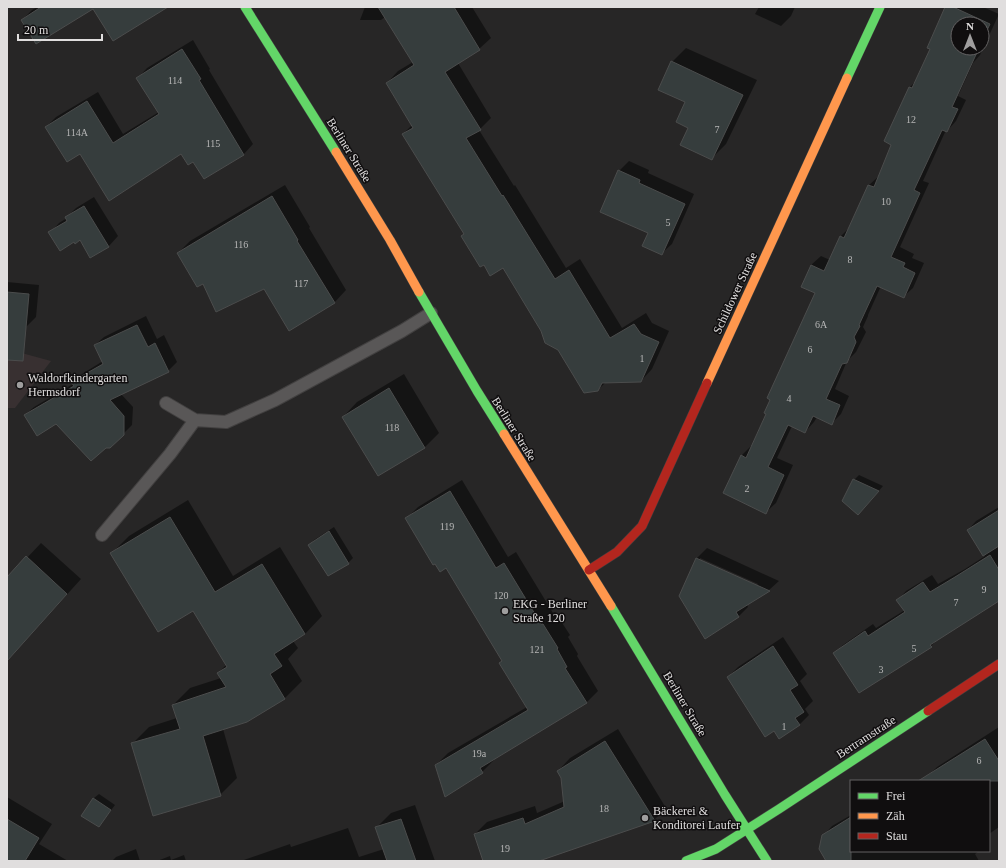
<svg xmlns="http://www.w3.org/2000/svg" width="1006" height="868" viewBox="0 0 1006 868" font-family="'Times New Roman',serif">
  <rect width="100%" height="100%" fill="#272626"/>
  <!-- built -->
  <path fill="#383031" d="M7,349L51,361L15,408H7Z"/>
  <!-- shadow -->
  <path fill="#0007" fill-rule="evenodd" d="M37,7H163H93L22,20L32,10Z
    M365,7H472L491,38L479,49L458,63L491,118L479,130L514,186L515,185L566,268L580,259L622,328L646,313L652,323L669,331L652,369L641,381L606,382L598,390L542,331L503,266L484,264L462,236L465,233L403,134L412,125L387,83L398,71L413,62L385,17L381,20H360Z
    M759,7H795L791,16L781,26L755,14Z
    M946,7H983L999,14L980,55L973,63L958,96L966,100L956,121L947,131L946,130L923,181L929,183L900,247L914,254L912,258L924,263L913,288L903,297L881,286L868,315V316L863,327L866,332L856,352L847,361L835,389L849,396L841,414L831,424L817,417L814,422L805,432L792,426L777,458L793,465L776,503L766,512L724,493L742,455L751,446H752L767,414L816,293L811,265L821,256L830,260L841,236L850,227L869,185L879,176L892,144L910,87L915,82L931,48ZM958,24H982V48H958Z
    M193,40L210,69L209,70L253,144L244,154L204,178L193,161L182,153H80L46,127L56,117L98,92L123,134L159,112L138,78L147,68Z
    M686,48L757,80L726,144L712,158L690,128L686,101L672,62Z
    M629,161L649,170L648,173L694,194L672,244L662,253L649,232L619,171Z
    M285,185L310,227L309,228L346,290L334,303L264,288L178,253L190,241Z
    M94,197L118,236L109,246L91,257L80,239L50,233L59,223L67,218H66L76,208Z
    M7,282L39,285L36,317L26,327L7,325Z
    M146,316L157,339L164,335L177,362L168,371L121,394L133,407L132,425L123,434L56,422L25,415L34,407L73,384V383L82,374L103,361L95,345L104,337Z
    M404,374L439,433L425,447L378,475L343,417L357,402Z
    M859,475L883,486L863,509L854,480Z
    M462,480L508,557L516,552L553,613L555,612L570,635L568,637L578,654L577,656L598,691L586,703L493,759L494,760L482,772L436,765L448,753L527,707L503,660L446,567L407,518L418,507Z
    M188,500L233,576L280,547L322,616L305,634L293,641L298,648L288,659L302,681L285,698L246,721L223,729L237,778L220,795L132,744L149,727L177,718L173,705L190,688L221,678L218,673L227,664L193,609L112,553L129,536Z
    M999,507V599L939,638L931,646L835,653L843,645L873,624L876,628L905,610L898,600L906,591L932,575L938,584L965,569L985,556L968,530L976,521Z
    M334,527L353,558L348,563L310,545L314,540Z
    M41,543L81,579L7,661V579Z
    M707,548L779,581L769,590L747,604L748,607L738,617L680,596L697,558ZM700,558L758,584L757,586L700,560Z
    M783,637L807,674L800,681L813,701L805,709L809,715L799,725L774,730L728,677L738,667Z
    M999,727V827L989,834V781H931L928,776L937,767Z
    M618,729L666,808L654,820L536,861H484L475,834L487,822L535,806L537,813L565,801L562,778L558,771L570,758Z
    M99,794L115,805L103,821L99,826L83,815L94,798Z
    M7,797L52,824L39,844L68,861H7Z
    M415,805L435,861H241L290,844L291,847L348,828L359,857L384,849L376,828L391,813Z
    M851,815V851H979L975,854L979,861H827L823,836L832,826Z
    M136,849L140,861H112L116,857Z
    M184,855L186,861H157L170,856L171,860Z"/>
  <!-- building -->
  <path fill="#363d3d" stroke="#4b4c4c" d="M41,7H168L113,41L93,9L36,44L21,20Z
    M378,7H454L480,50L445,72L481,130L466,138L502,196L503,195L555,279L569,270L610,338L634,324L641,334L659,342L641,382L602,383L598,391L584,393L558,350L545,343L541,331L503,268L490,276L484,265L480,267L461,236L464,234L402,134L413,128L386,83L414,65Z
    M945,7H953L990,24L982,41V24H958V48H979L952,107L958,109L947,132L942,130L914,190L920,193L891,257L905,263L903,267L915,273L904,298L877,286L859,325L860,326L854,337L856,342L847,363L842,364L826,399L840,405L832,425L813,416L805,433L788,425L768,467L784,475L766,514L723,493L741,455L746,458L766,414L764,413L770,400L767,398L815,293L801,287L811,265L824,271L840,236L844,238L868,185L874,187L891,145L884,141L909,87L912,88L930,49L927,48Z
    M182,49L201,79L199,80L244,155L204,179L193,162L188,165L181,154L109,201L80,154L67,162L45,127L87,101L113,143L159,114L136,78Z
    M671,61L743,95L712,160L680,145L688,128L676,122L685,102L658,90Z
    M618,170L640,180L639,183L685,204L662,255L642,246L648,233L600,212Z
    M272,196L298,240L297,241L335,303L289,331L264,289L216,312L203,284L197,287L177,253Z
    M84,206L109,247L90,258L80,240L75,244L74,242L60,251L48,232L67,221L65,217Z
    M7,292L29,294L23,361L7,360Z
    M137,325L148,347L155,343L169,372L110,400L124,416V435L110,448H106L91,461L56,424L37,436L24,415L74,386L71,382L103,364L94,345Z
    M389,388L425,448L378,476L342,417Z
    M853,479L879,491L858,515L842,501Z
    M450,491L496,568L504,563L541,624H543L558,648L557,649L567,667L565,668L587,703L480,768L483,773L445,797L435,765L528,710L499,663L502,661L446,568L440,572L435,564L433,565L405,518Z
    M999,510V546L983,556L967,530Z
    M170,517L215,592L262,564L305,634L274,654L282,666L270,674L285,699L247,722L203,736L221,796L153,816L131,743L180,729L172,705L226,687L217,673L227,667L193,611L158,632L110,553Z
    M329,531L349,564L328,576L308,545Z
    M990,555L999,570V601L930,645L932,647L859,693L833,653L865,631L868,636L905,612L896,600L923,582L930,592L955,577Z
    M26,556L67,594L7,661V577Z
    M696,558L770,591L736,612L739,617L705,639L679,596Z
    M773,646L798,685L790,690L804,712L795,718L800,725L779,739L774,731L765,737L727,677Z
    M985,739L999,761V781H918Z
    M605,741L655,821L539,861H483L474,834L523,818L525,824L564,807L561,778L557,771Z
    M93,798L111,810L99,827L81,816Z
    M851,817V861H826L819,849L822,835Z
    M7,819L39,838L25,861H7Z
    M401,819L416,861H387L375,827Z"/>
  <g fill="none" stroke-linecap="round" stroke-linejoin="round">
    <defs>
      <path id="lane" d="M166,403L195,420L226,422L275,400L402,331L431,313
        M102,535L170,454L195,420"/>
      <path id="fast" d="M245,7L336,152
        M847,78L880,7
        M419,292L477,391L504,434
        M611,606L725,795L767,861
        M686,861L716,849L779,809L928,711"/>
      <path id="slow" d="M336,152L390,240L419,292
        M707,383L847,78
        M504,434L611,606"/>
      <path id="jam" d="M589,570L617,552L642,526L707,383
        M928,711L999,664"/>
    </defs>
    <!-- lane casing -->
    <use href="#lane" stroke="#424040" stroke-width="14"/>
    <!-- fast casing -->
    <use href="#fast" stroke="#424040" stroke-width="10"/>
    <!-- slow casing -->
    <use href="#slow" stroke="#424040" stroke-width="10"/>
    <!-- jam casing -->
    <use href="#jam" stroke="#424040" stroke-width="10"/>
    <!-- lane -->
    <use href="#lane" stroke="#595757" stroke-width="12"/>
    <!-- fast -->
    <use href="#fast" stroke="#63d668" stroke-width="9"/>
    <!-- slow -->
    <use href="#slow" stroke="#ff974d" stroke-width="9"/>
    <!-- jam -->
    <use href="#jam" stroke="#b3261e" stroke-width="9"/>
  </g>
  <!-- markers -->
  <g fill="#9f9e9e" stroke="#100e0f" stroke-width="1.5">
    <circle cx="20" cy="385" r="4"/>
    <circle cx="505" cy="611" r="4"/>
    <circle cx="645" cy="818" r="4"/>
  </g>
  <g text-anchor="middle" stroke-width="3" stroke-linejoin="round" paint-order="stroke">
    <!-- number labels -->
    <g font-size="10" fill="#b6b6b6">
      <text x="175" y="84">114</text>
      <text x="911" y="123">12</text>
      <text x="717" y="133">7</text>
      <text x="77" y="136">114A</text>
      <text x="213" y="147">115</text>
      <text x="886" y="205">10</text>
      <text x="668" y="226">5</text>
      <text x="241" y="248">116</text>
      <text x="850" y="263">8</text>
      <text x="301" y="287">117</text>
      <text x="821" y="328">6A</text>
      <text x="810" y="353">6</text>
      <text x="642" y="362">1</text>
      <text x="789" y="402">4</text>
      <text x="392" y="431">118</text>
      <text x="747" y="492">2</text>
      <text x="447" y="530">119</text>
      <text x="984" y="593">9</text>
      <text x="501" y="599">120</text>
      <text x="956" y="606">7</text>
      <text x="914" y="652">5</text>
      <text x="537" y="653">121</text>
      <text x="881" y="673">3</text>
      <text x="784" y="730">1</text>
      <text x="479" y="757">19a</text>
      <text x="979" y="764">6</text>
      <text x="604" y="812">18</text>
      <text x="505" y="852">19</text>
    </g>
    <!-- street labels -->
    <g font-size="12" fill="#e0dede" stroke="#100e0f">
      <text transform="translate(349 150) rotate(58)" y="4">Berliner Straße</text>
      <text transform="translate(735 293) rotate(-65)" y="4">Schildower Straße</text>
      <text transform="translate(514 429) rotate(58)" y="4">Berliner Straße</text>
      <text transform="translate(685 704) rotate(59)" y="4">Berliner Straße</text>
      <text transform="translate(866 737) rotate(-33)" y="4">Bertramstraße</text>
    </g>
    <!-- poi labels -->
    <g font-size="12" fill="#e0dede" stroke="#100e0f" text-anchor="start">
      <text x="28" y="382">Waldorfkindergarten<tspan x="28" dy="14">Hermsdorf</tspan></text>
      <text x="513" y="608">EKG - Berliner<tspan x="513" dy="14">Straße 120</tspan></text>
      <text x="653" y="815">Bäckerei &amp;<tspan x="653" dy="14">Konditorei Laufer</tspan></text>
    </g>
  </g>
  <!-- border -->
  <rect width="1006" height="868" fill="none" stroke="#e0dede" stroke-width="16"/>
  <!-- legend -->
  <rect x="850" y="780" width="140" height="72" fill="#100e0f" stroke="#636162"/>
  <rect x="858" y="793" width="20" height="6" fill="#63d668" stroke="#636162"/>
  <text x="886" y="800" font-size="12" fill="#e0dede">Frei</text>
  <rect x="858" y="813" width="20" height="6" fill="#ff974d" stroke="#636162"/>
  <text x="886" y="820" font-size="12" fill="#e0dede">Zäh</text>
  <rect x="858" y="833" width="20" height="6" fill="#b3261e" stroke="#636162"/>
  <text x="886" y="840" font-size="12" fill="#e0dede">Stau</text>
  <!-- north arrow -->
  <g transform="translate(970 36)"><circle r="19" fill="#100e0f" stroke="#636162"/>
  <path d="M0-3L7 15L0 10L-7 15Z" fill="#9f9e9e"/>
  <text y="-6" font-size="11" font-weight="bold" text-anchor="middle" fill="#e0dede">N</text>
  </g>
  <!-- scale -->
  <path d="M18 34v6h84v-6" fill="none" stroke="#e0dede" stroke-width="2"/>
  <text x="24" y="34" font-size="12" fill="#e0dede" stroke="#100e0f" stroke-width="3" paint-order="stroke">20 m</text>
</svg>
